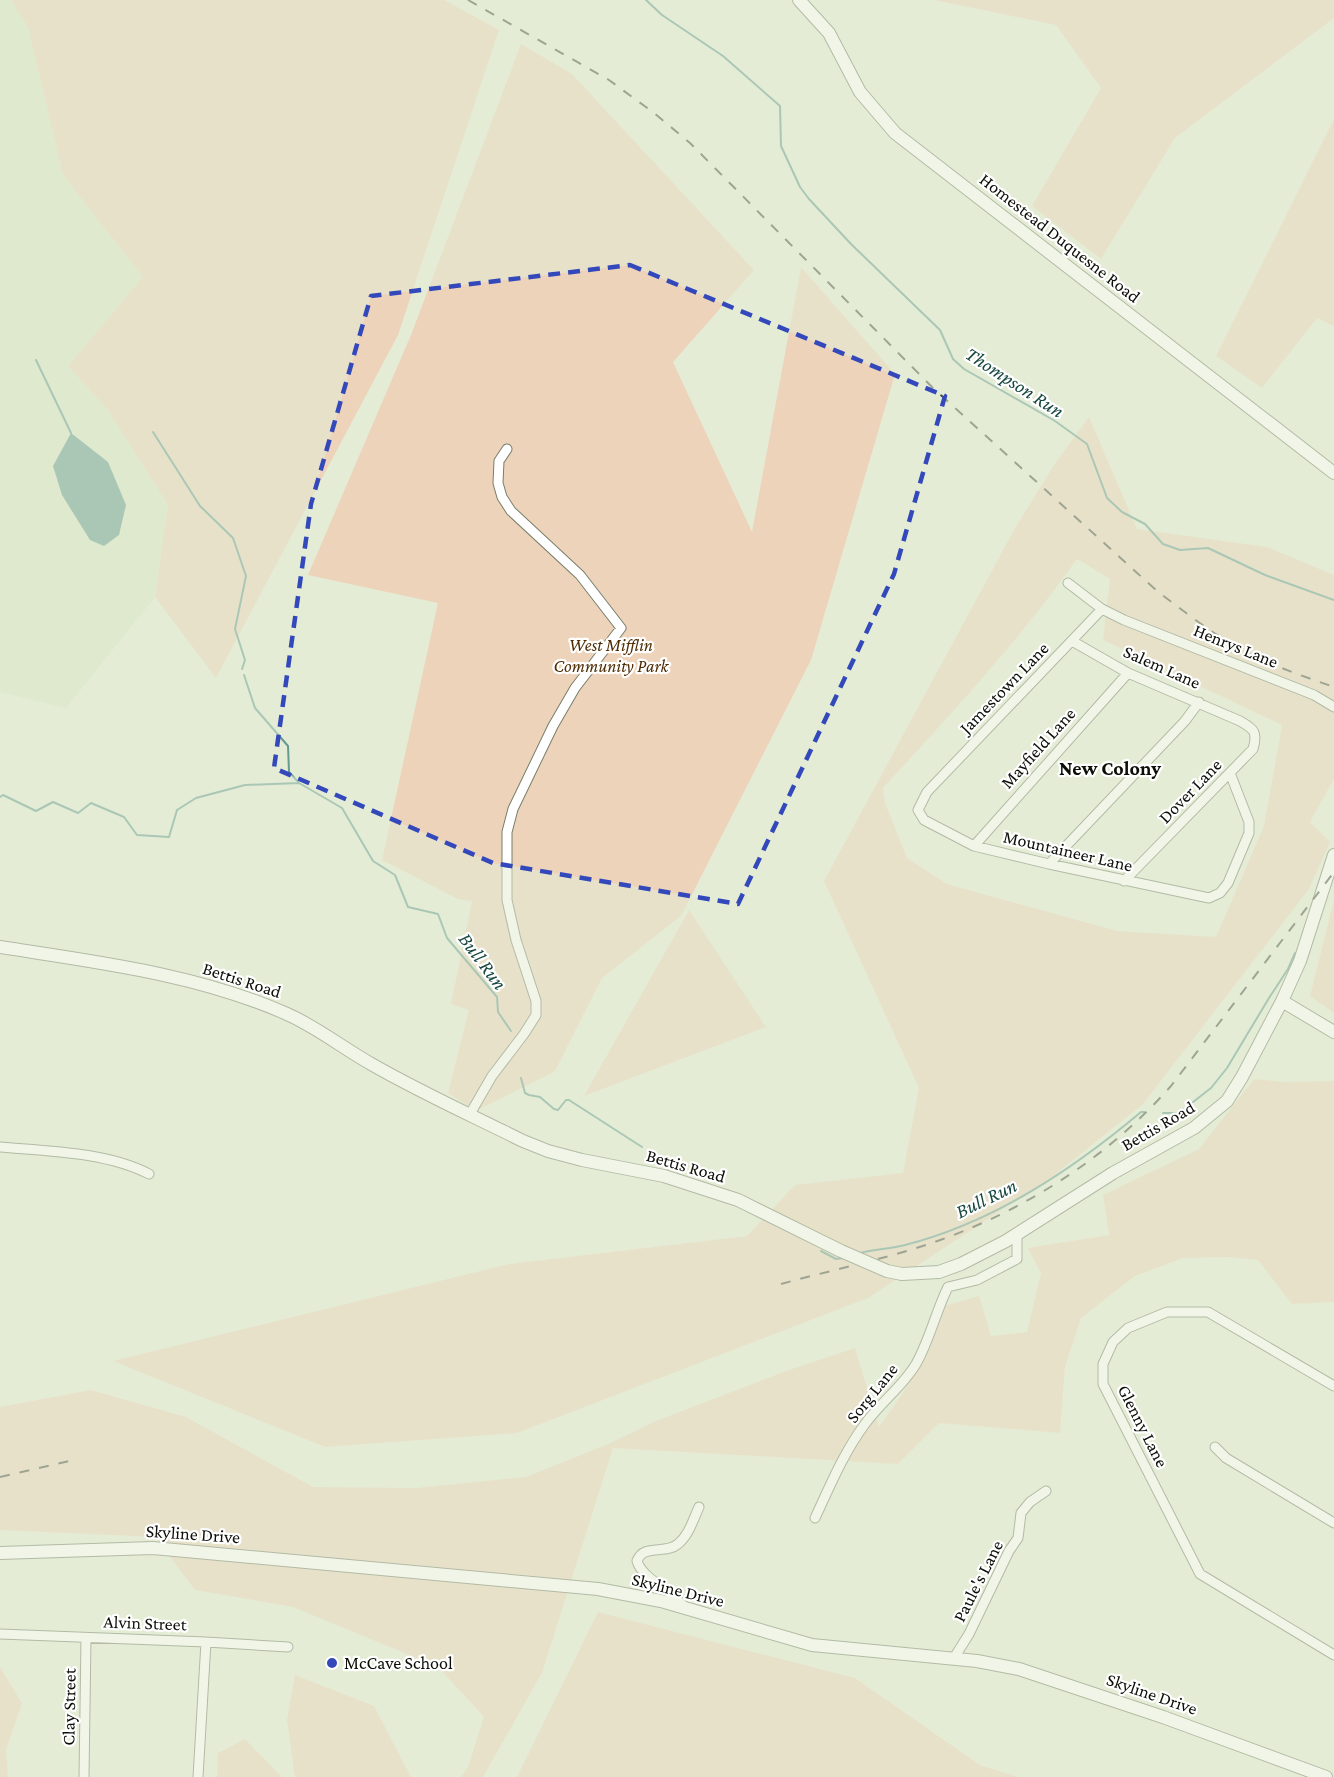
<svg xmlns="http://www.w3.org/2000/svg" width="1334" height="1777" viewBox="0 0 1334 1777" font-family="'Crimson Pro',serif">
  <rect width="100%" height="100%" fill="#e4ecd5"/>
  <!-- built -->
  <path fill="#d9e4c6" d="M0,0H11L28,27L63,175L143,277L68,366L108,410L168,505L155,597L66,708L0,692Z"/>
  <!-- green -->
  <path fill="#eed3bb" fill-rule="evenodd" d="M11,0H444L499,30L398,335L216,678L155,597L168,505L108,410L68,366L143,277L63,175L28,27Z
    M934,0H1334V18L1175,138L1101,259L1032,206L1101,88L1056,25Z
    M521,44L572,74L754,270L673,362L752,532L801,267L895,374L811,660L681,916L602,978L555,1071L476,1111L448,1093L469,1010L451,1004L472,901L458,899L382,860L438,603L308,575L411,335Z
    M1334,119V326L1317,318L1262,388L1216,356Z
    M1089,417L1137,529L1267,547L1334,575V779L1310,822L1330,842L1309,889L1143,1104L1052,1177L868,1298L517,1433L325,1447L113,1361L509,1264L747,1236L795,1185L903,1173L919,1088L824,881L1015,528L1056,462ZM1077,559L1110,579L1103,640L1282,725L1264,826L1216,937L1117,931L947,884L907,858L885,803L883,788C951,714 1019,641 1077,559Z
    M1334,900V1013L1310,996Z
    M689,910L766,1027L584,1096Z
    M1254,1079L1284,1082L1334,1081V1302L1292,1304L1258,1260L1229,1257L1183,1258L1135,1276L1081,1318L1065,1367L1060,1433L939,1423L898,1464L613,1448L542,1673L483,1777H461L468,1767L484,1717L438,1667L293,1607L195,1590L155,1537L0,1530V1407L91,1390L186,1417L313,1487L417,1488L526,1477L606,1445L656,1421L786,1371L855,1348L879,1427L903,1393L944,1306L979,1296L991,1336L1027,1332L1041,1273L1028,1248L1109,1235L1103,1195L1199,1149Z
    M598,1612L855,1678L980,1765L1018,1777H517Z
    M0,1667L22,1703L6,1750L8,1777H0Z
    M295,1675L374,1706L411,1777H295L287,1720Z
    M245,1739L282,1777H217L218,1753Z"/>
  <!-- water -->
  <path fill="#659a90" d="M71,433L108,462L126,505L119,535L104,546L90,540L62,495L53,466Z"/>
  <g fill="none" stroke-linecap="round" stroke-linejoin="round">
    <!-- stream -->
    <path stroke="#659a90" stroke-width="2" d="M646,0L662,15L723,56L780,106L781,146L800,187L809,199L851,244L940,330L953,359L964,369L1055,421L1087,444L1107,498L1122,512L1145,524L1163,544L1180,550L1208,548L1265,575L1334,600
      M36,360L71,433
      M153,432L200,506L233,538L246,576L235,629L245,660L242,669
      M244,675L255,708L288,746L289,772L299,783
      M0,797L3,795L36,811L53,802L78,813L91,803L124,817L137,835L169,837L177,810L196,798L245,785L299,783L342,808L373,861L395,875L408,907L438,914L447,938L497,997L498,1012L511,1031
      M521,1078L525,1093L529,1095L540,1097L554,1109L558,1110L566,1100H569L642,1147
      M1163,1113H1179L1211,1088L1227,1068L1269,998L1288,969L1295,953
      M821,1251L836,1259L843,1258
      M860,1253C875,1249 890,1249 905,1245C994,1222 1072,1170 1141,1112H1144"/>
    <defs>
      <path id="minor" d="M1068,583L1102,609
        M1072,641L1128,673L1240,721C1254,729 1258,732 1253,749L1124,881
        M1230,773L1249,822V833L1228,883L1220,893L1209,898L1049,864L974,846L924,820L918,810L927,792L1102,609L1124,620L1314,695L1334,707
        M974,846L1128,673
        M1049,864L1185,721L1199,702
        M470,1114L492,1076L524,1034L536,1015V1001L516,940L507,900V832L513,809L553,726L575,688L621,628L580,575L511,511L502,497L498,483L499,461L507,449
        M0,1147C47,1151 107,1152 149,1174
        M1334,1386L1208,1312H1167L1128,1328L1113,1342L1103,1364V1384L1200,1574L1334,1655
        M1215,1447L1226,1458L1334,1523
        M815,1518C830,1486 844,1452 865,1424C881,1402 903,1386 916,1364C930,1339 936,1311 948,1287L977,1280L1017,1259V1234
        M686,1609C675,1592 642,1579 637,1561C644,1543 665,1555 678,1544C689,1535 693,1520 699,1507
        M0,1634L206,1642L288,1647
        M954,1658L969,1634L1009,1551L1018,1538L1021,1513L1030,1502L1046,1491
        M84,1777L86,1638
        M198,1777L206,1642"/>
      <path id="tertiary" d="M799,0L829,33L860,92L895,133L1334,473
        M0,947C96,962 197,974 287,1014C317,1027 344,1049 373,1065C422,1093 473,1116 523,1141L548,1151L582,1160L664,1176L738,1200L841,1251
        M1282,1001L1334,1032
        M902,1274L939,1272L961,1264L1006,1241L1113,1173L1194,1128L1227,1101L1242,1077L1282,1001L1300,961L1334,855
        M0,1553L153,1548L598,1589L661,1601L812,1645L977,1661L1019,1669L1163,1717L1326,1777"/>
    </defs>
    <!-- minor casing -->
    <use href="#minor" stroke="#777e6a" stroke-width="11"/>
    <!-- tertiary casing -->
    <use href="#tertiary" stroke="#777e6a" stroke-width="14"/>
    <!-- minor -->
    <use href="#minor" stroke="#fff" stroke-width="9"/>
    <!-- tertiary -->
    <use href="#tertiary" stroke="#fff" stroke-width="12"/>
    <!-- rail -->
    <path stroke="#4a4d42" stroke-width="2" stroke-dasharray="10 10" stroke-linecap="butt" d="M468,0L609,80L654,113L690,143L933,388L1157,591C1186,613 1215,636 1248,653C1276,667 1305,677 1334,687
      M781,1284C835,1269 891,1258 943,1239C1030,1207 1109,1156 1171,1086L1334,872
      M0,1477L78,1459"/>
    <defs>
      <path id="tertiary-bridge" d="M841,1251L887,1271L902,1274"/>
    </defs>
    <!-- tertiary-bridge casing -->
    <use href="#tertiary-bridge" stroke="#777e6a" stroke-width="14" stroke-linecap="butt"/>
    <!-- tertiary-bridge -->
    <use href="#tertiary-bridge" stroke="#fff" stroke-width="12"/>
  </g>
  <!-- marked area -->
  <path d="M0 0H1334V1777H0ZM630,265L945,396L894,574L738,904L493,863L274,768L311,504L371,296Z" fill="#e4ecd5" fill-opacity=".55" fill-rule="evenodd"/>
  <path fill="none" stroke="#3349bb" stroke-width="4.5" stroke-dasharray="12 8" stroke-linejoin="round" d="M630,265L945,396L894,574L738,904L493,863L274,768L311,504L371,296Z"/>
  <!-- markers -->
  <circle fill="#3349bb" stroke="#fff" stroke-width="2" cx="332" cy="1663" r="6"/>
  <g text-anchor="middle" stroke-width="4.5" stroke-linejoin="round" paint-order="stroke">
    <!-- street labels -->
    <g font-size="18" fill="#0c0e07" stroke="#fff">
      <text transform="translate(1060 238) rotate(38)" y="6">Homestead Duquesne Road</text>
      <text transform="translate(1236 646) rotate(22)" y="6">Henrys Lane</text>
      <text transform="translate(1162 667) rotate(24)" y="6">Salem Lane</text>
      <text transform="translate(1004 688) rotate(-46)" y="6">Jamestown Lane</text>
      <text transform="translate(1038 748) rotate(-48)" y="6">Mayfield Lane</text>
      <text transform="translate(1190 791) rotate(-46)" y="6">Dover Lane</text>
      <text transform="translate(1068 851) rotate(13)" y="6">Mountaineer Lane</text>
      <text transform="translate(242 980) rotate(18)" y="6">Bettis Road</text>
      <text transform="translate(1158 1126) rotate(-30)" y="6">Bettis Road</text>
      <text transform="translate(686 1166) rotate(16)" y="6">Bettis Road</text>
      <text transform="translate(872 1393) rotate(-51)" y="6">Sorg Lane</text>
      <text transform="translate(1143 1426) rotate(63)" y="6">Glenny Lane</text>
      <text transform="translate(193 1534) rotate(4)" y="6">Skyline Drive</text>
      <text transform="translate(978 1581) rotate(-63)" y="6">Paule's Lane</text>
      <text transform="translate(678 1590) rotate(14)" y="6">Skyline Drive</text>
      <text transform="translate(145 1623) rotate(2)" y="6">Alvin Street</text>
      <text transform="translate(1152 1694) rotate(19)" y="6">Skyline Drive</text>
      <text transform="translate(69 1707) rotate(-89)" y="6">Clay Street</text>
    </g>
    <!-- park labels -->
    <g font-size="18" font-style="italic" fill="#4e2c04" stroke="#fff">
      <text x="611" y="651">West Mifflin<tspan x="611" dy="21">Community Park</tspan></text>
    </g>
    <!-- poi labels -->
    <g font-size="18" fill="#0c0e07" stroke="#fff" text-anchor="start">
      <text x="344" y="1669">McCave School</text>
    </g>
    <!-- water labels -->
    <g font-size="20" font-style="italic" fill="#184840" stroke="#fff">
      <text transform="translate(1015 382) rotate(33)" y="7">Thompson Run</text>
      <text transform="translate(483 961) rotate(53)" y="7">Bull Run</text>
      <text transform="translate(986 1198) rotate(-26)" y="7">Bull Run</text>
    </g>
    <!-- neighbourhood labels -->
    <g font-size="20" font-weight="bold" fill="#0c0e07" stroke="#fff">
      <text x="1110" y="775">New Colony</text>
    </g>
  </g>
</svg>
